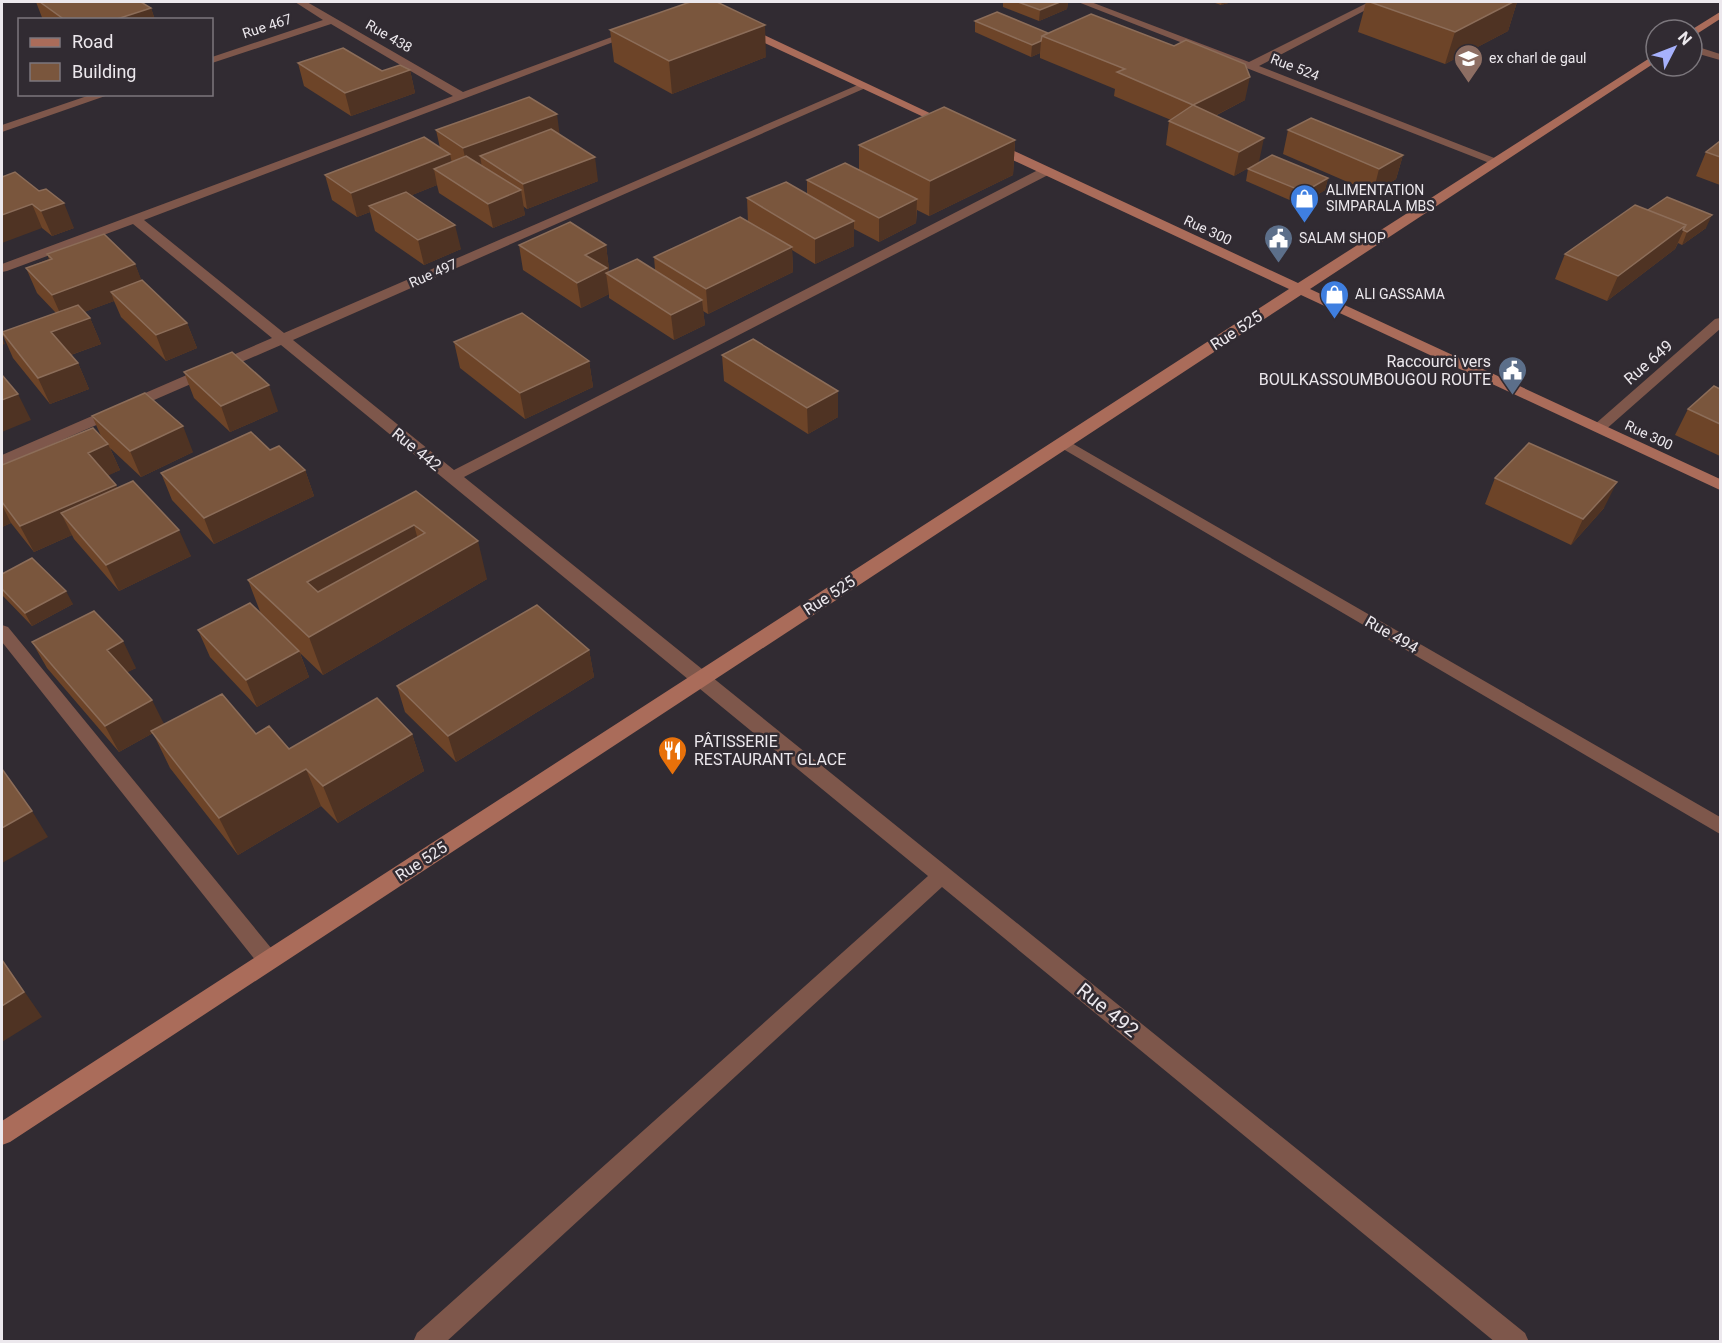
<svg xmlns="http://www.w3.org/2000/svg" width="1722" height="1343" viewBox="0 0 1722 1343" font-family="Roboto,sans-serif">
  <rect width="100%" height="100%" fill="#312b32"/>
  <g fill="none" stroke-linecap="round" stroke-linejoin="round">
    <!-- street -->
    <path fill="#7e574b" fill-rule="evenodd" d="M295,2H307L463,92L628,31L637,33L144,220L284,333L860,84L870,86L293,340L454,470L1042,168H1050V174L464,477L1525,1333L1529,1342H1495L942,887L446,1342H413L417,1333L928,876L281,345L2,466V455L272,338L133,224L7,271L2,272V264L453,96L331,24L212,63V57L323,20Z
      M1078,2H1091L1249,62L1369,2H1381L1259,66L1502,161L1492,164Z
      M1692,45L1720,54V60L1692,52Z
      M93,94H111L2,132V125Z
      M1720,318V329L1604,431H1594L1591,428L1594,425L1715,319Z
      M1063,438L1720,817V834L1058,446L1055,443Z
      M2,625L8,627L276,954L279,960L276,966L268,969L260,966L2,642Z"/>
    <!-- secondary -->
    <path fill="#aa6c5a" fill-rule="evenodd" d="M1720,12V19L1692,37L1691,30Z
      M739,27H747L953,124L943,126L739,31Z
      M1656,54V62L1310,289L1720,479V490L1301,295L10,1142L2,1145V1121L1289,289L989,149V143H997L1298,283Z"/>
  </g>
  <!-- wall -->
  <path fill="#6d4428" d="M36,2H141L151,8L155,20H43Z
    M1003,2H1068L1067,9L1039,21L1003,7Z
    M1212,2H1232L1221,5Z
    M1366,2H1517L1508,31L1445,64L1358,32Z
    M975,21L1048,33L1245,100L1215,116L1259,162L1234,176L1166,145L1169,121L1171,120L1114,96L1115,89L1040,58V53L1031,57L975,32Z
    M610,30L766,57L672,94L614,62Z
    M298,63L382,71L410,70L415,93L351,116L304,86Z
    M436,130L560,135L598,181L527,209L523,206L525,215L493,228L439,193L437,185L412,195L461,249L424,265L375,231L370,212L357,217L332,200L325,175L440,148Z
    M1288,130L1403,155L1396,179L1373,193L1283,154Z
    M1015,140L1013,175L929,216L917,210L916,223L879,242L854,229V246L815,264L792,250L793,272L708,314L703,311L705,325L674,340L609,298V294L581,308L523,270L519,245H606L609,270L608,271V272L655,270L654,257L748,222L747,198L807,194V180L859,169V145Z
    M1720,141V185L1696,176L1706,152Z
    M1248,169L1328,178L1325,190L1301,205L1246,181Z
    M2,177L74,228L52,236L42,228Z
    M1648,210L1706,228L1682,245L1678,243L1675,249L1607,301L1555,279L1565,254Z
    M47,254L135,264L141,280L187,323L197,348L166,361L121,317L114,301L84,312L90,318L101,344L71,355L78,363L89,389L50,404L13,358L2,333L56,313L37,293L26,268L49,259Z
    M454,342L589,361L593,387L525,419L460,368Z
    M722,355L838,391V417L808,434L724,381Z
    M184,372L278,411L230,432L194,398Z
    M1720,389V456L1675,435L1688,409Z
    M92,416L193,452L141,477L110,448L120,470L108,475L117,488L191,556L119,591L74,539L72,535L34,552L11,523L2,527V465L101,436Z
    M270,450L305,470L314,496L214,544L172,500L161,473Z
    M1495,478L1604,508L1571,545L1485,504Z
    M416,491L487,579L323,675L300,653L309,677L257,707L210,657L198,630L261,614L248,580Z
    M2,574L73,604L32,626L2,595Z
    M32,642L136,668L127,672L164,724L256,734L289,749L412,734L424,771L338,823L321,806L238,855L170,768L153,733L119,752L47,668Z
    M589,650L594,677L456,762L405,712L397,686Z"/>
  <!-- shaded-wall -->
  <path fill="#4f3323" d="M1060,2H1068L1067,9L1039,21L1040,10Z
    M1222,2H1232L1221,5Z
    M1513,2H1517L1508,31L1445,64L1455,32Z
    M151,8L155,20H114Z
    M765,25L766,57L672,94L669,61Z
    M1041,41L1040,53L1031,57L1032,45Z
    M410,70L415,93L351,116L345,93Z
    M1250,77L1245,100L1189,129L1193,105Z
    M557,114L560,137L480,156L482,167L468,172L463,148Z
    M1264,138L1259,162L1234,176L1239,152Z
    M1015,140L1013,175L929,216L930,181Z
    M450,154L455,178L434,169L437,185L375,210L369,206L370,212L357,217L351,193Z
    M1403,155L1396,179L1373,193L1379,169Z
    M595,157L598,181L527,209L523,184Z
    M1328,178L1325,190L1301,205L1304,192Z
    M521,190L525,215L493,228L488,204Z
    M917,199L916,223L879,242V218Z
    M64,203L74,228L52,236L41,211Z
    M32,204L42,228L2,243V215Z
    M1712,215L1706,228L1682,245L1687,232Z
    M854,221V246L815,264V239Z
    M455,225L461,249L424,265L418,240Z
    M1686,225L1675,249L1607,301L1618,276Z
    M606,245L609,270L608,271V274L606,273L609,294L581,308L577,283L585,255Z
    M792,247L793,272L708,314L706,289Z
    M135,264L145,289L111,292L114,301L63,320L52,295Z
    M702,300L705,325L674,340L671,315Z
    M90,318L101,344L62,358L51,332Z
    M187,323L197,348L166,361L156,335Z
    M2,337L5,344L2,345Z
    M589,361L593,387L525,419L520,393Z
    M78,363L89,389L50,404L38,378Z
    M269,385L278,411L230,432L221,406Z
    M838,391V417L808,434L807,408Z
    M18,394L31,420L2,432V400Z
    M183,426L193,452L141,477L130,451Z
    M108,444L120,470L101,479L88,453Z
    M305,470L314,496L214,544L204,518Z
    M1617,482L1604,508L1571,545L1583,519Z
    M116,485L128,511L61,513L72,535L34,552L20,526Z
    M2,505L11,523L2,527Z
    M414,525L424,562L321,620L307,582Z
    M179,530L191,556L119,591L106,565Z
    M478,541L487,579L323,675L309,637Z
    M66,591L73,604L32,626L25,613Z
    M123,641L136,668L120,676L107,650Z
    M589,650L594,677L456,762L448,736Z
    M299,651L309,677L257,707L246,680Z
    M152,700L165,726L151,731L153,733L119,752L105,726Z
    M412,734L424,771L338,823L323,786Z
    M306,769L321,806L238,855L219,818Z
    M32,811L48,837L2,863V828Z
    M2,959L42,1017L2,1042Z"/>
  <!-- building -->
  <path fill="#7a563d" stroke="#8c6d59" stroke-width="1.5" fill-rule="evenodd" d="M40,2H141L151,8L114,20H65Z
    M690,2H717L765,25L669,61L610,30Z
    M1018,2H1060L1040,10Z
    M1370,2H1513L1455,32Z
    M997,12L1048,33L1042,36L1041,41L1032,45L975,21Z
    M1091,14L1174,46L1186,40L1245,64L1250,77L1193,105L1264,138L1239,152L1169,121L1193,105L1117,72L1125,69L1042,36Z
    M343,48L382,71L400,65L410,70L345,93L298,63Z
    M529,97L557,114L463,148L436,130Z
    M944,107L1015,140L930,181L859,145Z
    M1311,118L1403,155L1379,169L1288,130Z
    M551,129L595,157L523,184L480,156Z
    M424,137L450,154L351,193L325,175Z
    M1720,141V157L1706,152Z
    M1272,155L1328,178L1304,192L1248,169Z
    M466,156L521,190L488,204L434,169Z
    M845,163L917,199L879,218L807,180Z
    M15,172L39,191L46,189L64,203L41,211L32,204L2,215V177Z
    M786,182L854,221L815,239L747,198Z
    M406,192L455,225L418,240L369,206Z
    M1667,197L1712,215L1687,232L1683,230L1686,225L1648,210Z
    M1635,205L1686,225L1618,276L1565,254Z
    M740,217L792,247L706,289L654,257Z
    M570,222L606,245L585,255L607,268L577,283L519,245Z
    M104,234L135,264L52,295L26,268L52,259L47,254Z
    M637,259L702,300L671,315L606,273Z
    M142,280L187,323L156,335L111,292Z
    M78,305L90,318L51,332L78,363L38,378L2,332Z
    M522,313L589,361L520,393L454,342Z
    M753,339L838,391L807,408L722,355Z
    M232,352L269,385L221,406L184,372Z
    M2,375L18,394L2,400Z
    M1714,386L1720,389V424L1688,409Z
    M145,393L183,426L130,451L92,416Z
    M93,428L108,444L88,453L116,485L20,526L2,502V465Z
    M251,432L270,450L279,446L305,470L204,518L161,473Z
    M1529,443L1617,482L1583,519L1495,478Z
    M133,481L179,530L106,565L61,513Z
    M416,491L478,541L309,637L248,580ZM414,525L425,533L318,592L307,582Z
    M32,558L66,591L25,613L2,589V574Z
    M250,603L299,651L246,680L198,630Z
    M537,605L589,650L448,736L397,686Z
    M94,611L123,641L107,650L152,700L105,726L32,642Z
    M222,694L256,734L269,726L289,749L377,698L412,734L323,786L306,769L219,818L151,731Z
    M2,769L32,811L2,828Z
    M2,960L24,992L2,1006Z"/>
  <!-- icons -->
  <defs>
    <symbol id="school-pin" viewBox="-11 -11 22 30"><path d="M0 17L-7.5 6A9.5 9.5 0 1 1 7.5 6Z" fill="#8d6e63" stroke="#312b32"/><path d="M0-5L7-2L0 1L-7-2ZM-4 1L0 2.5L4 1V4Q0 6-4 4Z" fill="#fff"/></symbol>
    <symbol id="shop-pin" viewBox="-11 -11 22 30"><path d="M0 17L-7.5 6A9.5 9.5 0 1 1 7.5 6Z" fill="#3f7fe0" stroke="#312b32"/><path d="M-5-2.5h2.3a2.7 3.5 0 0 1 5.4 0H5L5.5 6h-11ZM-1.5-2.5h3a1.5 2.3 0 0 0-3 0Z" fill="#fff"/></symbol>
    <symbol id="civic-pin" viewBox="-11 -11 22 30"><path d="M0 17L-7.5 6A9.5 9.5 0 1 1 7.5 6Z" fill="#5c6f8a" stroke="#312b32"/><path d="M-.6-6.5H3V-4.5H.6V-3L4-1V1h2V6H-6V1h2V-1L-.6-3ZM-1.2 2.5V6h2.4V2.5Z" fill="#fff"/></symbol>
    <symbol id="restaurant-pin" viewBox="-11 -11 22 30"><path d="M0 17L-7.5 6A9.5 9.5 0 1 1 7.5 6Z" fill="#e8710a" stroke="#312b32"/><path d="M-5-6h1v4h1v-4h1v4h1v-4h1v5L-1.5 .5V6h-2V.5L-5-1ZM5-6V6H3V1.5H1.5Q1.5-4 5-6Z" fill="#fff"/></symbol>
  </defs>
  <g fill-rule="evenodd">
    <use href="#school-pin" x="1452" y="42" width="33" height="45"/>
    <use href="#shop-pin" x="1288" y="182" width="33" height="45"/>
    <use href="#civic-pin" x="1262" y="222" width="33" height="45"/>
    <use href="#shop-pin" x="1318" y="278" width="33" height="45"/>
    <use href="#civic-pin" x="1496" y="354" width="33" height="45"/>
    <use href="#restaurant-pin" x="656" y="734" width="33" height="45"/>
  </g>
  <g text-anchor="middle" stroke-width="5" stroke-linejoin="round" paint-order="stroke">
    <!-- far-street labels -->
    <g font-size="14" fill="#ece8ed" stroke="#312b32">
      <text transform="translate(267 26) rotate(-18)" y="5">Rue 467</text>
      <text transform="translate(389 36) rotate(30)" y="5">Rue 438</text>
      <text transform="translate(1295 67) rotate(21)" y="5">Rue 524</text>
      <text transform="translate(1208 230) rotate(25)" y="5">Rue 300</text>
      <text transform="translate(433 273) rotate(-24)" y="5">Rue 497</text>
      <text transform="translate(1649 435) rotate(25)" y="5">Rue 300</text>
    </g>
    <!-- far-poi labels -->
    <g font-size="14" fill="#ece8ed" stroke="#312b32" text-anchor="start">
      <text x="1489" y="63">ex charl de gaul</text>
      <text x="1326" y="195">ALIMENTATION<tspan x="1326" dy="16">SIMPARALA MBS</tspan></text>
      <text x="1299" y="243">SALAM SHOP</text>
      <text x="1355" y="299">ALI GASSAMA</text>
    </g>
    <!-- street labels -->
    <g font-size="16" fill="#ece8ed" stroke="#312b32">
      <text transform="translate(1236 330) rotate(-33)" y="6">Rue 525</text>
      <text transform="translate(1648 362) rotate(-41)" y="6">Rue 649</text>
      <text transform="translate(417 449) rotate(39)" y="6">Rue 442</text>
      <text transform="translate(829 595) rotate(-33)" y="6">Rue 525</text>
      <text transform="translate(1392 634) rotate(30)" y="6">Rue 494</text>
      <text transform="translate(421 861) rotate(-33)" y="6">Rue 525</text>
    </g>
    <!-- poi labels -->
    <g font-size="16" fill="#ece8ed" stroke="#312b32" text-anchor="end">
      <text x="1491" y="367">Raccourci vers<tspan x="1491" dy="18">BOULKASSOUMBOUGOU ROUTE</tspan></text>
      <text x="694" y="747" text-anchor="start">PÂTISSERIE<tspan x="694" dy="18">RESTAURANT GLACE</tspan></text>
    </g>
    <!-- near-street labels -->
    <g font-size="20" fill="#ece8ed" stroke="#312b32">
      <text transform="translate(1108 1010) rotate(39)" y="7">Rue 492</text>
    </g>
  </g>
  <!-- border -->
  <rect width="1722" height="1343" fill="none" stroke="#ece8ed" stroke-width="6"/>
  <!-- legend -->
  <rect x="18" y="18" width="195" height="78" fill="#312b32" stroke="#7c777d" stroke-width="1.5"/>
  <rect x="30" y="38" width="30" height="9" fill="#aa6c5a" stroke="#7c777d" stroke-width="1.5"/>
  <text x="72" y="48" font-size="18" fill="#ece8ed">Road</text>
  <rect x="30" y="63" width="30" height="18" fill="#7a563d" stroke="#7c777d" stroke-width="1.5"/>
  <text x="72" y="78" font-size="18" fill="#ece8ed">Building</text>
  <!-- north arrow -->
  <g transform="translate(1674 48) rotate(48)"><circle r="28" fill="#312b32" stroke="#7c777d" stroke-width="1.5"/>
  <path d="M0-4.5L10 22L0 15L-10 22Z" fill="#a6b1fc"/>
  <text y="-9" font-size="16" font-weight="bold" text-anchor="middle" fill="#ece8ed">N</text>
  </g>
</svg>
